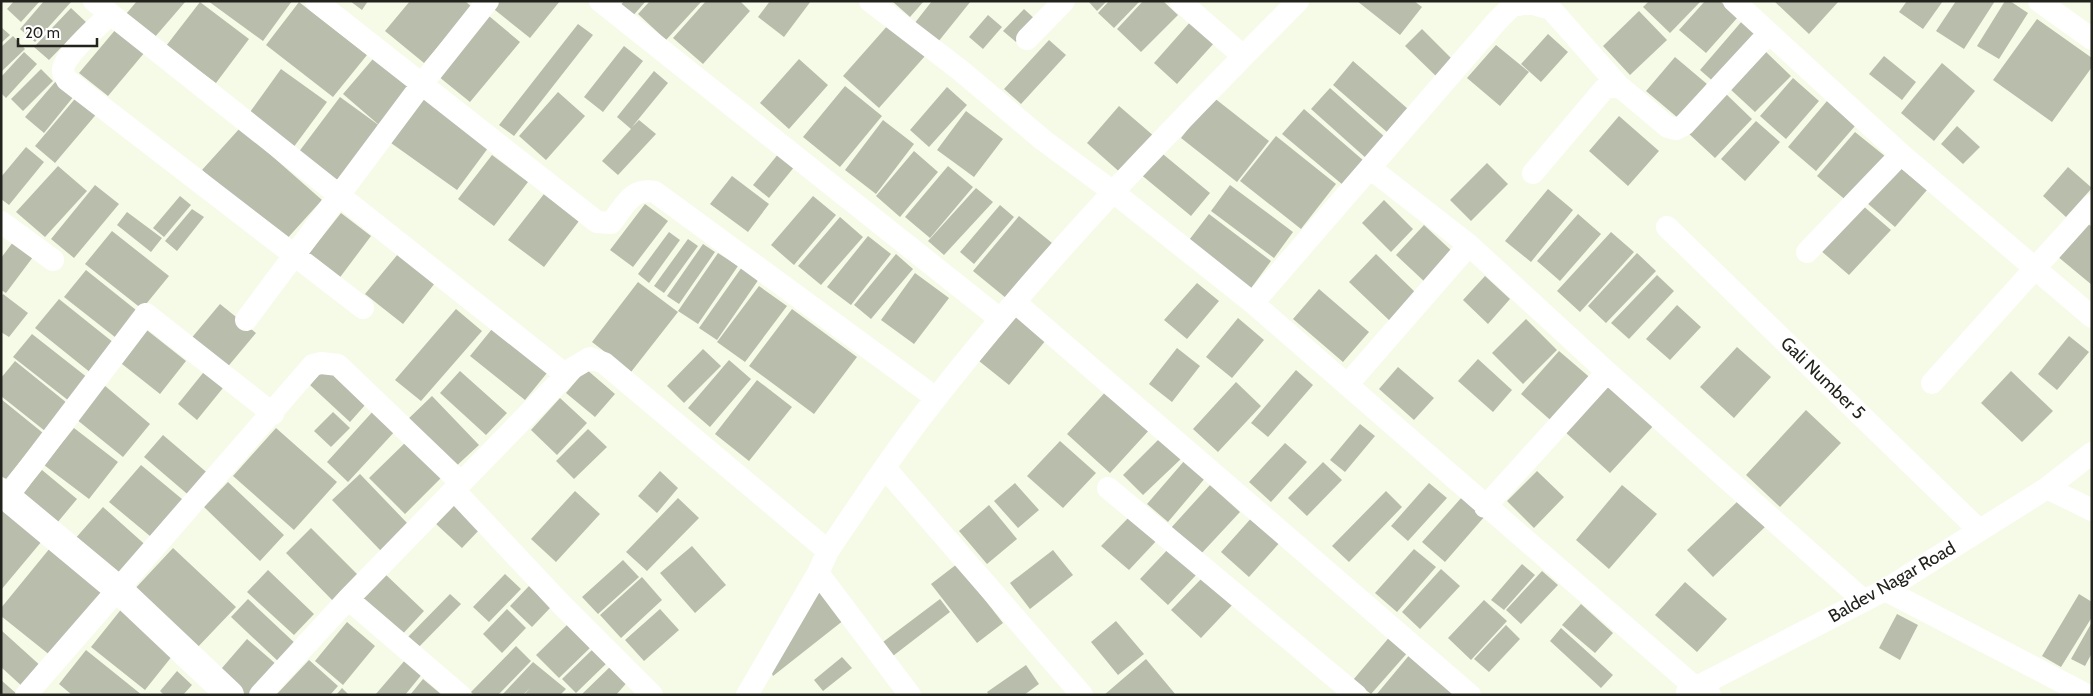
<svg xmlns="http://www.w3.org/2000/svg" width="2093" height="696" viewBox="0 0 2093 696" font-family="Cabin,sans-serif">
  <rect width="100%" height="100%" fill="#f6fbe8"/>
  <!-- building -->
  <path fill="#b9bdac" d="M14,1H40L21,22L7,9Z
    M44,1H72L35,42L20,29Z
    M137,1H186L154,38L126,14Z
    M208,1H292L263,41Z
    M350,1H368L362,10Z
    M410,1H465L472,7L424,63L385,31Z
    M494,1H560L530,38L490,6Z
    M624,1H646L631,18L619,7Z
    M650,1H702L666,40L638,14Z
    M706,1H740L750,11L703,64L673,38Z
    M770,1H811L784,37L758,17Z
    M892,1H924L910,17Z
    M932,1H971L938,42L914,24Z
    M1088,1H1107L1097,11Z
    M1109,1H1140L1114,28L1098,13Z
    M1143,1H1163L1178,15L1141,52L1117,29Z
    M1357,1H1414L1422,7L1400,35Z
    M1649,1H1701L1670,33L1643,7Z
    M1705,1H1720L1738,17L1706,53L1679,30Z
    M1774,1H1839L1809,34Z
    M1907,1H1943L1923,29L1899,12Z
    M1956,1H1995L1964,49L1936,31Z
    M2005,1H2010L2028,13L1999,59L1977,46Z
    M200,2L249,39L216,83L166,46Z
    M299,2L367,55L333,97L266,45Z
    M71,8L86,22L49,60L34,47Z
    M1024,9L1036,20L1016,42L1003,31Z
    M483,11L520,42L470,102L433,72Z
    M1639,11L1667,40L1630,75L1603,46Z
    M988,15L1002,27L983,49L969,37Z
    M2037,19L2092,58V67L2052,122L1993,80Z
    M1191,21L1215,42L1177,84L1154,63Z
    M1742,21L1758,34L1715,83L1700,70Z
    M578,24L593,35L514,136L499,125Z
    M889,24L925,56L879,108L843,76Z
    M1,27L10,35L1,43Z
    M116,29L145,52L108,96L79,73Z
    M1422,29L1455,62L1439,79L1405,46Z
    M1548,34L1568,52L1541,82L1521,64Z
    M13,36L25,49L1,72V47Z
    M1049,40L1066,55L1021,104L1004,89Z
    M1496,45L1529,72L1500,106L1467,78Z
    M624,46L643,61L603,112L584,97Z
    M1765,51L1791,76L1755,112L1729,88Z
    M24,52L37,64L6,98L1,93V77Z
    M378,53L414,84L379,125L343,94Z
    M1884,56L1916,82L1902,100L1869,74Z
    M1675,57L1707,84L1678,118L1646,91Z
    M799,59L828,85L789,129L760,103Z
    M1353,61L1408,109L1387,132L1333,85Z
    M1942,63L1975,91L1934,141L1901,113Z
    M41,69L53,81L23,111L11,99Z
    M281,69L327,102L290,152L245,119Z
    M654,71L668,83L632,127L639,120L656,134L618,175L602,161L631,129L617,117Z
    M1793,78L1819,101L1786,139L1760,116Z
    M56,81L74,96L44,133L25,117Z
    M845,86L882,116L840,167L803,137Z
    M947,87L967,105L929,147L910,130Z
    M1330,88L1386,138L1367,159L1311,109Z
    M558,92L585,116L546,160L519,136Z
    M1725,93L1752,119L1715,158L1687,132Z
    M79,94L99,111L55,163L35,146Z
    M424,96L491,144L457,190L391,143Z
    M340,97L384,129L342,185L298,153Z
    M1213,97L1269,141L1237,182L1181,138Z
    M1827,101L1855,126L1816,171L1788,147Z
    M1119,106L1155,137L1123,175L1087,143Z
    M1304,109L1364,161L1343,185L1282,134Z
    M966,111L1003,139L974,177L937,150Z
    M1619,116L1659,151L1628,186L1589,151Z
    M883,120L914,144L876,194L845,170Z
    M1756,121L1780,142L1745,181L1721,159Z
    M1957,126L1980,147L1963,164L1941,144Z
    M240,128L322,200L284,242L202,170Z
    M1855,132L1886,157L1848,202L1817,176Z
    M1276,136L1336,184L1301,229L1240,181Z
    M26,147L44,162L9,205L1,199V177Z
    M1158,150L1210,193L1191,216L1139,173Z
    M914,151L938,172L900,217L876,196Z
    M779,153L795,166L769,198L753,185Z
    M492,155L528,182L494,226L458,199Z
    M1487,163L1508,184L1471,221L1450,200Z
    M58,166L87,191L45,237L16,212Z
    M948,166L973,187L930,238L905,217Z
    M1898,166L1927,190L1895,227L1867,203Z
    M2068,167L2092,188L2066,217L2043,196Z
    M732,176L769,204L748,232L710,204Z
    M95,185L119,204L74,258L51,239Z
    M1230,185L1293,232L1274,258L1211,211Z
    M976,188L993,202L944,255L928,241Z
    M1548,189L1573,210L1531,262L1505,241Z
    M544,194L579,221L544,267L508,240Z
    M180,196L191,205L164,237L153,228Z
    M813,196L836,215L794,265L771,245Z
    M1384,200L1413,229L1391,252L1362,223Z
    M645,204L668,221L633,267L610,250Z
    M1000,205L1014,217L974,264L960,252Z
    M1862,205L1891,230L1849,275L1820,250Z
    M192,209L204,217L177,251L165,241Z
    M127,212L162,238L151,252L117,225Z
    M341,213L371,236L338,280L307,256Z
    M1209,214L1271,261L1249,291L1186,244Z
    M1578,214L1601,234L1560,281L1537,261Z
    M1019,216L1052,243L1006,298L973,271Z
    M840,217L863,237L821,285L798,266Z
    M2086,222L2092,227V285L2057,256Z
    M1424,225L1455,254L1427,284L1396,255Z
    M112,231L169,276L142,309L85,264Z
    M669,232L680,240L649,283L638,274Z
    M1611,232L1634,252L1580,312L1557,291Z
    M868,236L891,254L851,305L827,287Z
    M688,239L698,246L664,293L654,286Z
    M13,242L33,257L6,293L1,290V258Z
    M703,244L715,252L679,304L667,296Z
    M718,253L738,266L698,324L678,311Z
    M1637,253L1656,271L1606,323L1588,306Z
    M398,254L435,283L403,324L365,294Z
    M896,254L913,269L871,319L854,305Z
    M1376,254L1416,293L1390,321L1349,282Z
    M742,267L759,279L717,340L699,328Z
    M86,270L141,314L120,341L64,297Z
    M915,273L949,298L914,344L881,320Z
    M1657,275L1674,291L1629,339L1611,323Z
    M1485,276L1510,299L1488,324L1463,300Z
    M638,282L678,312L631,372L592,342Z
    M1197,283L1219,301L1187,339L1164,320Z
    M759,286L787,306L745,362L717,342Z
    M1319,289L1369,332L1343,362L1293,319Z
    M3,294L28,313L9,337L1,332V297Z
    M59,299L114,343L91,373L35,328Z
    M220,304L256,333L225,370L189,341Z
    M1677,305L1701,327L1670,360L1646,339Z
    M456,309L482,331L421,401L395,380Z
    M792,309L857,357L814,414L749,366Z
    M1016,316L1046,340L1009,385L979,361Z
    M1238,318L1264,340L1232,378L1206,357Z
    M1526,319L1557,350L1523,384L1492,353Z
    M143,327L186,361L160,394L117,360Z
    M492,329L547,373L525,400L470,356Z
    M32,334L88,378L69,401L13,357Z
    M2069,336L2089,352L2057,390L2038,374Z
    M1737,347L1771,377L1734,418L1700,387Z
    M1177,348L1200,366L1172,402L1149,384Z
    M703,349L721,366L684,403L667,386Z
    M1559,351L1594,381L1556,425L1521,394Z
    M1478,359L1512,390L1493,412L1458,381Z
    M729,360L751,379L710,427L688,408Z
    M15,361L67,403L45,431L1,396V378Z
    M326,367L366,404L350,422L310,385Z
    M1398,367L1434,398L1414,420L1379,389Z
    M207,368L227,383L197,420L178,404Z
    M586,369L615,394L595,417L566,393Z
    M1296,370L1313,385L1268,437L1251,423Z
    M460,371L507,413L486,435L440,393Z
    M2011,371L2053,411L2022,442L1981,403Z
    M757,380L792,407L749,461L715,434Z
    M1236,382L1261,406L1218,452L1193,429Z
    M1610,382L1655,424L1610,473L1564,431Z
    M104,385L150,424L123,457L76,419Z
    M1109,388L1152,427L1110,473L1067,434Z
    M432,396L479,445L452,470L405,422Z
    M560,398L587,423L557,455L531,430Z
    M1,399L43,433L6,479L1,476Z
    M375,409L397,429L348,482L327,462Z
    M1806,410L1841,443L1780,507L1746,475Z
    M333,412L350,428L331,447L314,431Z
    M1360,424L1375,436L1345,472L1330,460Z
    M74,428L118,462L89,499L44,465Z
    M276,428L337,482L294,530L233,476Z
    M588,429L607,447L574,479L556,461Z
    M163,435L211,476L192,498L144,457Z
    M1163,435L1184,456L1143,495L1123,475Z
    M409,439L444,475L405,514L369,478Z
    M1060,441L1096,473L1063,508L1027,476Z
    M1285,443L1307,462L1271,502L1249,482Z
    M1185,460L1206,477L1168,522L1147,504Z
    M1323,462L1342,480L1307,516L1288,498Z
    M141,465L188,504L156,541L109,502Z
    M42,470L77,499L52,529L17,500Z
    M660,471L678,488L657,513L638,496Z
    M1537,471L1564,497L1534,528L1507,501Z
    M360,474L409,525L381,551L332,500Z
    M228,482L284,535L260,561L204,507Z
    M1015,483L1039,510L1018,528L994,501Z
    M1429,483L1447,498L1408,541L1391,526Z
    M1210,485L1240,512L1199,556L1170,529Z
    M1622,485L1657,514L1609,569L1576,540Z
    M575,491L600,514L556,562L531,539Z
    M1386,491L1402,507L1349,562L1332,546Z
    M1462,497L1485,516L1445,562L1422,542Z
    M678,498L699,518L647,571L626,552Z
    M1739,500L1765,527L1713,577L1687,550Z
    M456,501L482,527L462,548L435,523Z
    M989,505L1017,539L987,564L959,531Z
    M1,507L42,541L1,590Z
    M103,507L150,549L121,581L74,540Z
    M1132,514L1159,538L1129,570L1101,546Z
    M1254,515L1282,540L1249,577L1221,552Z
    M311,528L359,576L334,602L286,553Z
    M692,546L726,585L695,613L660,573Z
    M1170,547L1198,573L1168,605L1140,579Z
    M50,548L104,592L51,656L1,616V608Z
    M173,548L236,607L194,651L131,593Z
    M1414,549L1436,567L1397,612L1375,593Z
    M1053,550L1073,575L1030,609L1010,583Z
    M623,560L639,577L598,614L582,597Z
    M957,564L1003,623L977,643L931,584Z
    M1522,564L1535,575L1504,610L1491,600Z
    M1441,569L1460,586L1420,629L1402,612Z
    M268,570L314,614L294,635L247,592Z
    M1542,571L1558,585L1521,624L1506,610Z
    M384,573L424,611L398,639L357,601Z
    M505,574L521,589L489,622L473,607Z
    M1204,576L1234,603L1201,638L1171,610Z
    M642,577L662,600L621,638L600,615Z
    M1685,582L1727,619L1697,652L1655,615Z
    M529,586L551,607L532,627L510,606Z
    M820,591L844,620L773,676L769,666Z
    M450,594L461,604L413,653L402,643Z
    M2079,594L2092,602V617L2061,667L2042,656Z
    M248,599L298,646L281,664L231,617Z
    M940,599L950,612L889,659L879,645Z
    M1484,600L1507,621L1471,660L1448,638Z
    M1581,604L1613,633L1595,653L1562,625Z
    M123,607L177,650L145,690L91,647Z
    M507,609L526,628L502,653L483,634Z
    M660,609L679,630L644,661L625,640Z
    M1897,614L1918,625L1900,660L1879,648Z
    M1116,621L1144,654L1118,675L1091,642Z
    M347,622L375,646L343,685L315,661Z
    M2092,622V653L2085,666L2071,659Z
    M569,623L592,646L559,678L536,655Z
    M1506,625L1520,639L1489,672L1474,659Z
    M1561,628L1613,675L1601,688L1550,641Z
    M1,630L43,668L24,688L1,667Z
    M1392,634L1409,651L1371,694L1353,680Z
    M247,639L277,665L252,695H239L216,675Z
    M516,646L531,661L498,695H474L471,692Z
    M595,647L609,661L576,693L562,679Z
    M86,650L142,695H72L59,684Z
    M1411,653L1462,695H1376Z
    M842,657L852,668L823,691L814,680Z
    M406,659L423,673L405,695H375Z
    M1146,659L1176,695H1104Z
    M309,660L338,686L330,695H276Z
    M533,662L566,689L560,695H524L530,688L523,695H502Z
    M613,664L630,679L616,695H581Z
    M1026,665L1039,684L1024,695H989L987,692Z
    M177,671L192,685L183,695H164L160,691Z
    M423,679L442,695H410Z
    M1,680L18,695H1Z
    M342,688L349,695H336Z"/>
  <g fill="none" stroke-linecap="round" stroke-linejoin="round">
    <!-- street -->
    <path stroke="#fff" stroke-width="22" d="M94,1L566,375
      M316,1L597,222L611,223C625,206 631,187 655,192L936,398
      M600,1L1000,319
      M870,1L960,70L1043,140L1112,191L1253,303L1696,688L1710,695
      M1180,1L1243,56
      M1734,1L1901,154L2092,317
      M2039,1L2092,39
      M110,14C99,26 65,54 63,69C62,74 65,76 67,80L363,308
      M1027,39L1064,1
      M1533,173L1605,88L1619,86L1668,127L1676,129L1684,125L1769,33
      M1,222L53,260
      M1667,227L1979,530
      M1469,245L1607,372L1863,600
      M1807,252L1901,154
      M1016,303L1470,695
      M1253,303L1497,21L1512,6L1529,3L1551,9L1619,86
      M246,320L422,84L488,1
      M1932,383L2092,205
      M1347,385L1469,245L1370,168
      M885,468L1082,695
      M1108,488L1356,695
      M2047,488L2092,510
      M454,490L562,605L652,695
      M7,497L146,314L273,414
      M1485,507L1607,372
      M818,573L910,695
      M1885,590L2087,695
      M348,599L460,695
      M1687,692L1885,590L2047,488L2092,453
      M26,695L313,365L321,363L338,365L461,483
      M260,695L348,599L573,368L590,358L604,363L828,551
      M747,695L818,573L828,551C863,499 898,446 937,397C1047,256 1172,128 1298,1"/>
    <!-- secondary -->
    <path stroke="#fff" stroke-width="28" d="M1,492L119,590L230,695"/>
  </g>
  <g text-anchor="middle" stroke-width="4" stroke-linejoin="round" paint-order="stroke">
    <!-- street labels -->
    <g font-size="18" fill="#21231c" stroke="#fff">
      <text transform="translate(1823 378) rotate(44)" y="6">Gali Number 5</text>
      <text transform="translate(1892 582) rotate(-30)" y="6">Baldev Nagar Road</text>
    </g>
  </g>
  <!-- border -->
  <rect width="2093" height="696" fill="none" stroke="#21231c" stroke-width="5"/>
  <!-- scale -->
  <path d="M18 38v8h79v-8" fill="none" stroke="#21231c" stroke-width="2.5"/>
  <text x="25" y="38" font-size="15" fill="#21231c" stroke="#ffffff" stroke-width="4" paint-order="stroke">20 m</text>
</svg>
